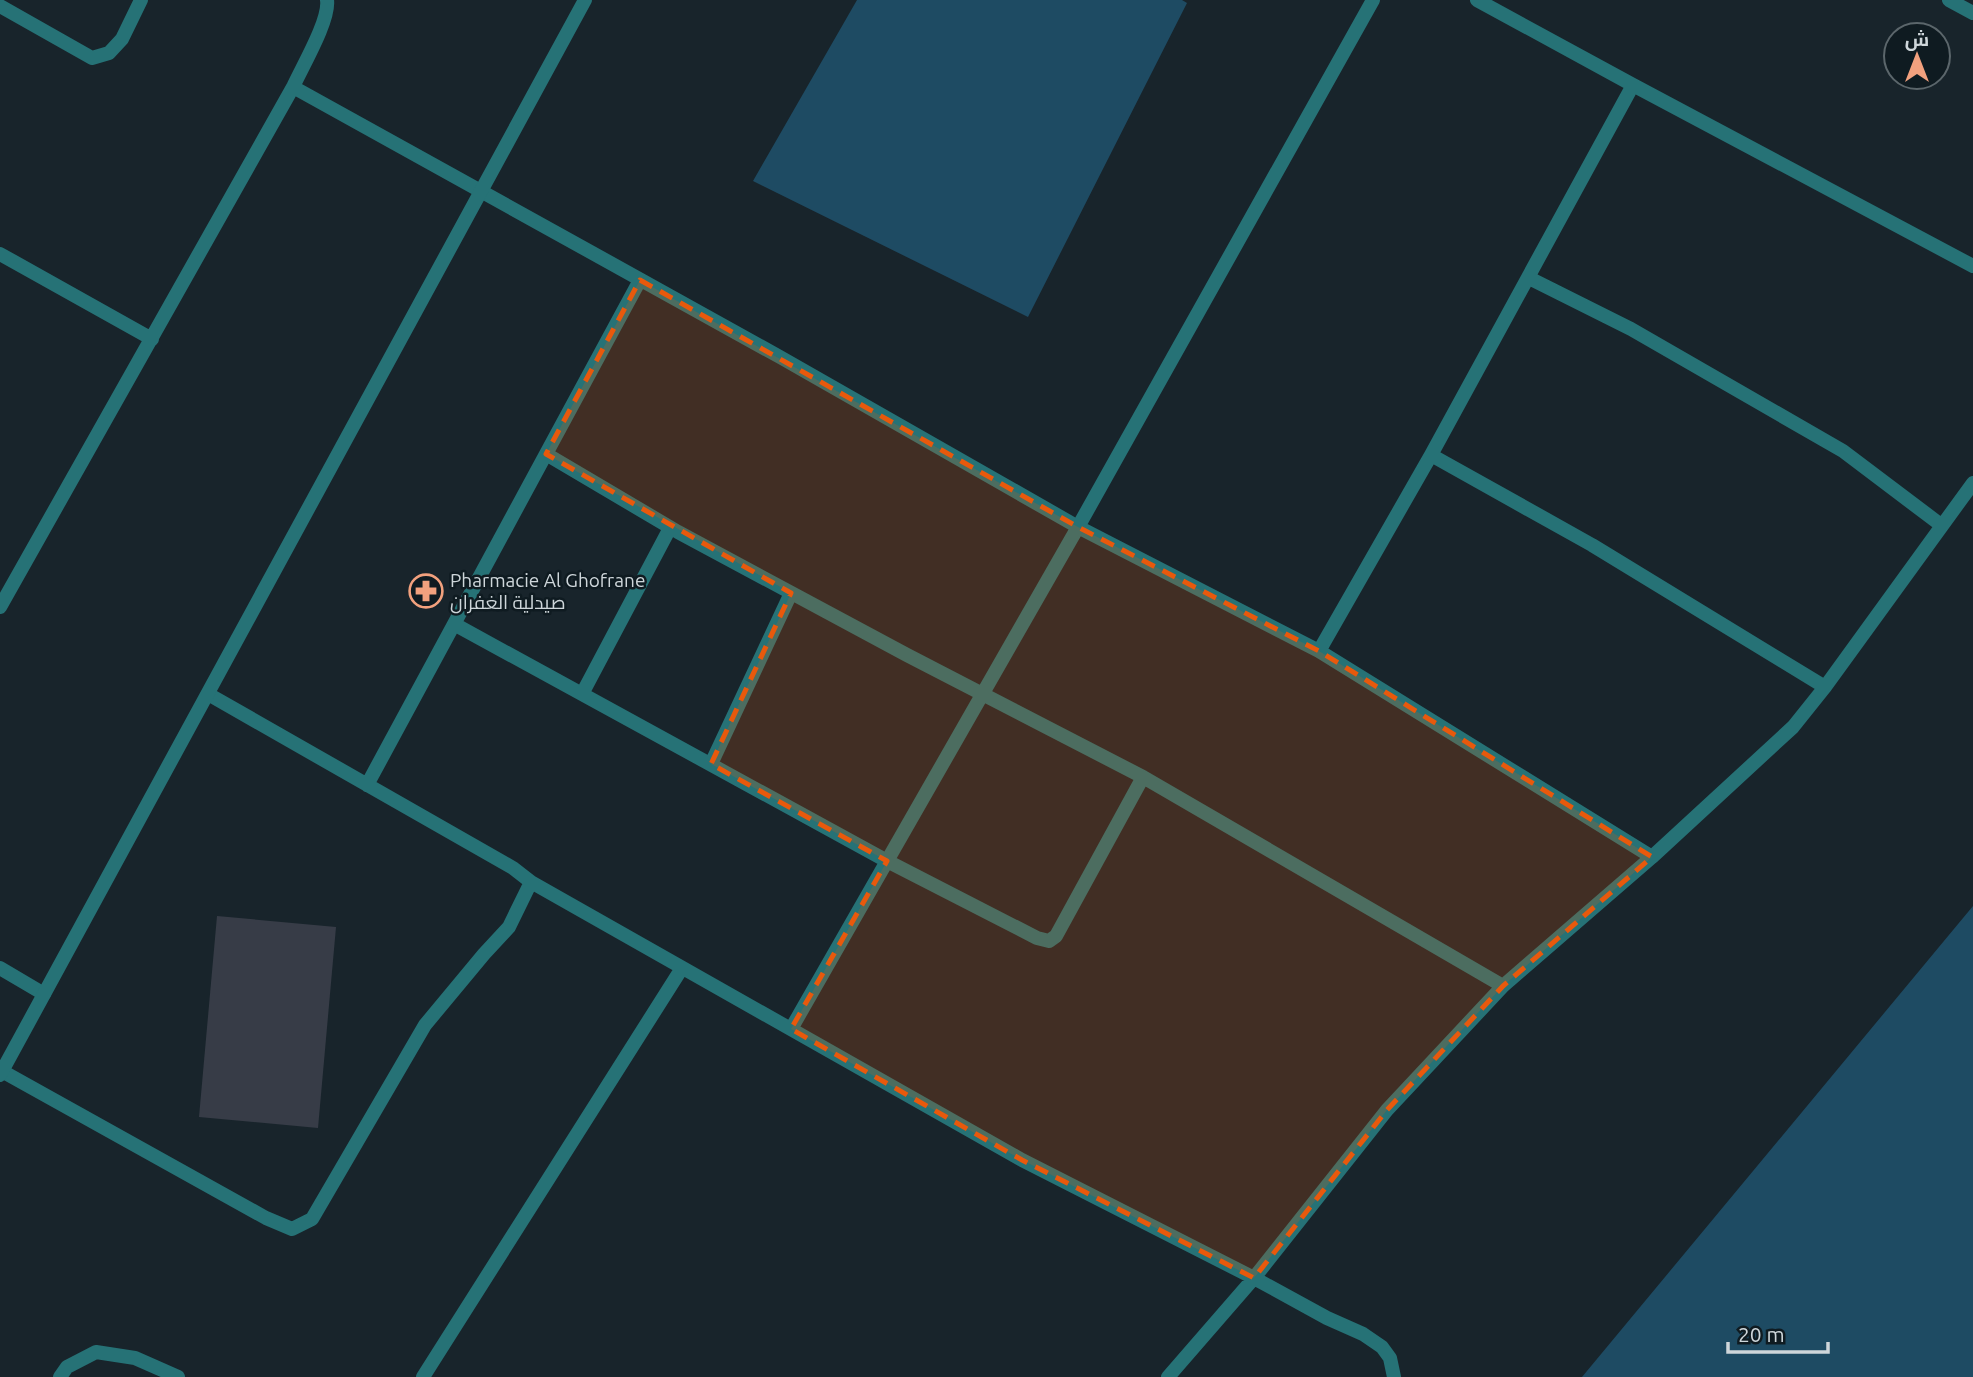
<svg xmlns="http://www.w3.org/2000/svg" width="1973" height="1377" viewBox="0 0 1973 1377" font-family="Ubuntu,Cairo,sans-serif">
  <rect width="100%" height="100%" fill="#18242b"/>
  <!-- green -->
  <path fill="#1e4b63" d="M857,0H1182L1187,3L1028,317L753,181Z
    M1973,906V1377H1582Z"/>
  <!-- building -->
  <path fill="#373c47" d="M217,916L336,927L318,1128L199,1117Z"/>
  <g fill="none" stroke-linecap="round" stroke-linejoin="round">
    <!-- service -->
    <path stroke="#267276" stroke-width="14" d="M0,6L92,58L109,53L122,39L141,0"/>
    <!-- minor -->
    <path stroke="#267276" stroke-width="14" d="M1477,0L1633,85L1973,266
      M1949,0L1973,13
      M293,87C302,67 330,20 327,0
      M0,254L152,339
      M1529,278L1631,329L1843,451L1941,525
      M546,454L678,532L907,655L1143,777L1503,986
      M1431,455L1592,545L1825,687
      M0,607L293,87L780,357L1078,527L1319,651L1652,857
      M454,624L887,861L1037,938L1049,941L1056,936L1143,777
      M1319,651L1431,455L1633,85
      M208,694L513,868L531,882L1022,1160L1254,1278L1327,1318L1363,1334L1382,1347L1390,1358L1394,1377
      M582,694L670,528
      M711,764L791,593
      M367,785L640,280
      M0,968L44,994
      M791,1029L1078,527L1373,0
      M2,1071L266,1218L292,1229L312,1219L425,1025L484,954L509,927L531,882
      M60,1377L67,1367L96,1352L135,1358L178,1377
      M423,1377L682,968
      M1168,1377L1254,1278L1387,1110L1503,986L1652,857L1793,727L1825,687L1973,483"/>
    <!-- tertiary -->
    <path stroke="#267276" stroke-width="14" d="M0,1075L585,0"/>
  </g>
  <!-- marked area -->
  <path fill="#e8590c" fill-opacity="0.2" stroke="#e8590c" stroke-width="5" stroke-dasharray="14 9" stroke-linejoin="round" d="M640,280L1078,527L1319,651L1652,857L1503,986L1387,1110L1254,1278L1022,1160L791,1029L887,861L711,764L791,593L546,454Z"/>
  <!-- icons -->
  <defs>
    <symbol id="pharmacy-ring" viewBox="-11 -11 22 22"><circle r="9.5" fill="#0f1b21" stroke="#f2a17e" stroke-width="1.5"/><path d="M-2-6h4v4h4v4h-4v4h-4v-4h-4v-4h4Z" fill="#f2a17e"/></symbol>
  </defs>
  <g fill-rule="evenodd">
    <use href="#pharmacy-ring" x="407" y="572" width="38" height="38"/>
  </g>
  <g text-anchor="middle" stroke-width="5" stroke-linejoin="round" paint-order="stroke">
    <!-- poi labels -->
    <g font-size="19" fill="#ced6da" stroke="#0f1b21" text-anchor="start">
      <text x="450" y="587">Pharmacie Al Ghofrane<tspan x="450" dy="22">صيدلية الغفران</tspan></text>
    </g>
  </g>
  <!-- north arrow -->
  <g transform="translate(1917 56)"><circle r="33" fill="#0f1b21" stroke="#5b666b" stroke-width="2"/>
  <path d="M0-5L12 26L0 18L-12 26Z" fill="#f2a17e"/>
  <text y="-10" font-size="19" font-weight="bold" text-anchor="middle" fill="#ced6da">ش</text>
  </g>
  <!-- scale -->
  <path d="M1728 1342v10h100v-10" fill="none" stroke="#ced6da" stroke-width="3.5"/>
  <text x="1738" y="1342" font-size="21" fill="#ced6da" stroke="#0f1b21" stroke-width="5" paint-order="stroke">20 m</text>
</svg>
